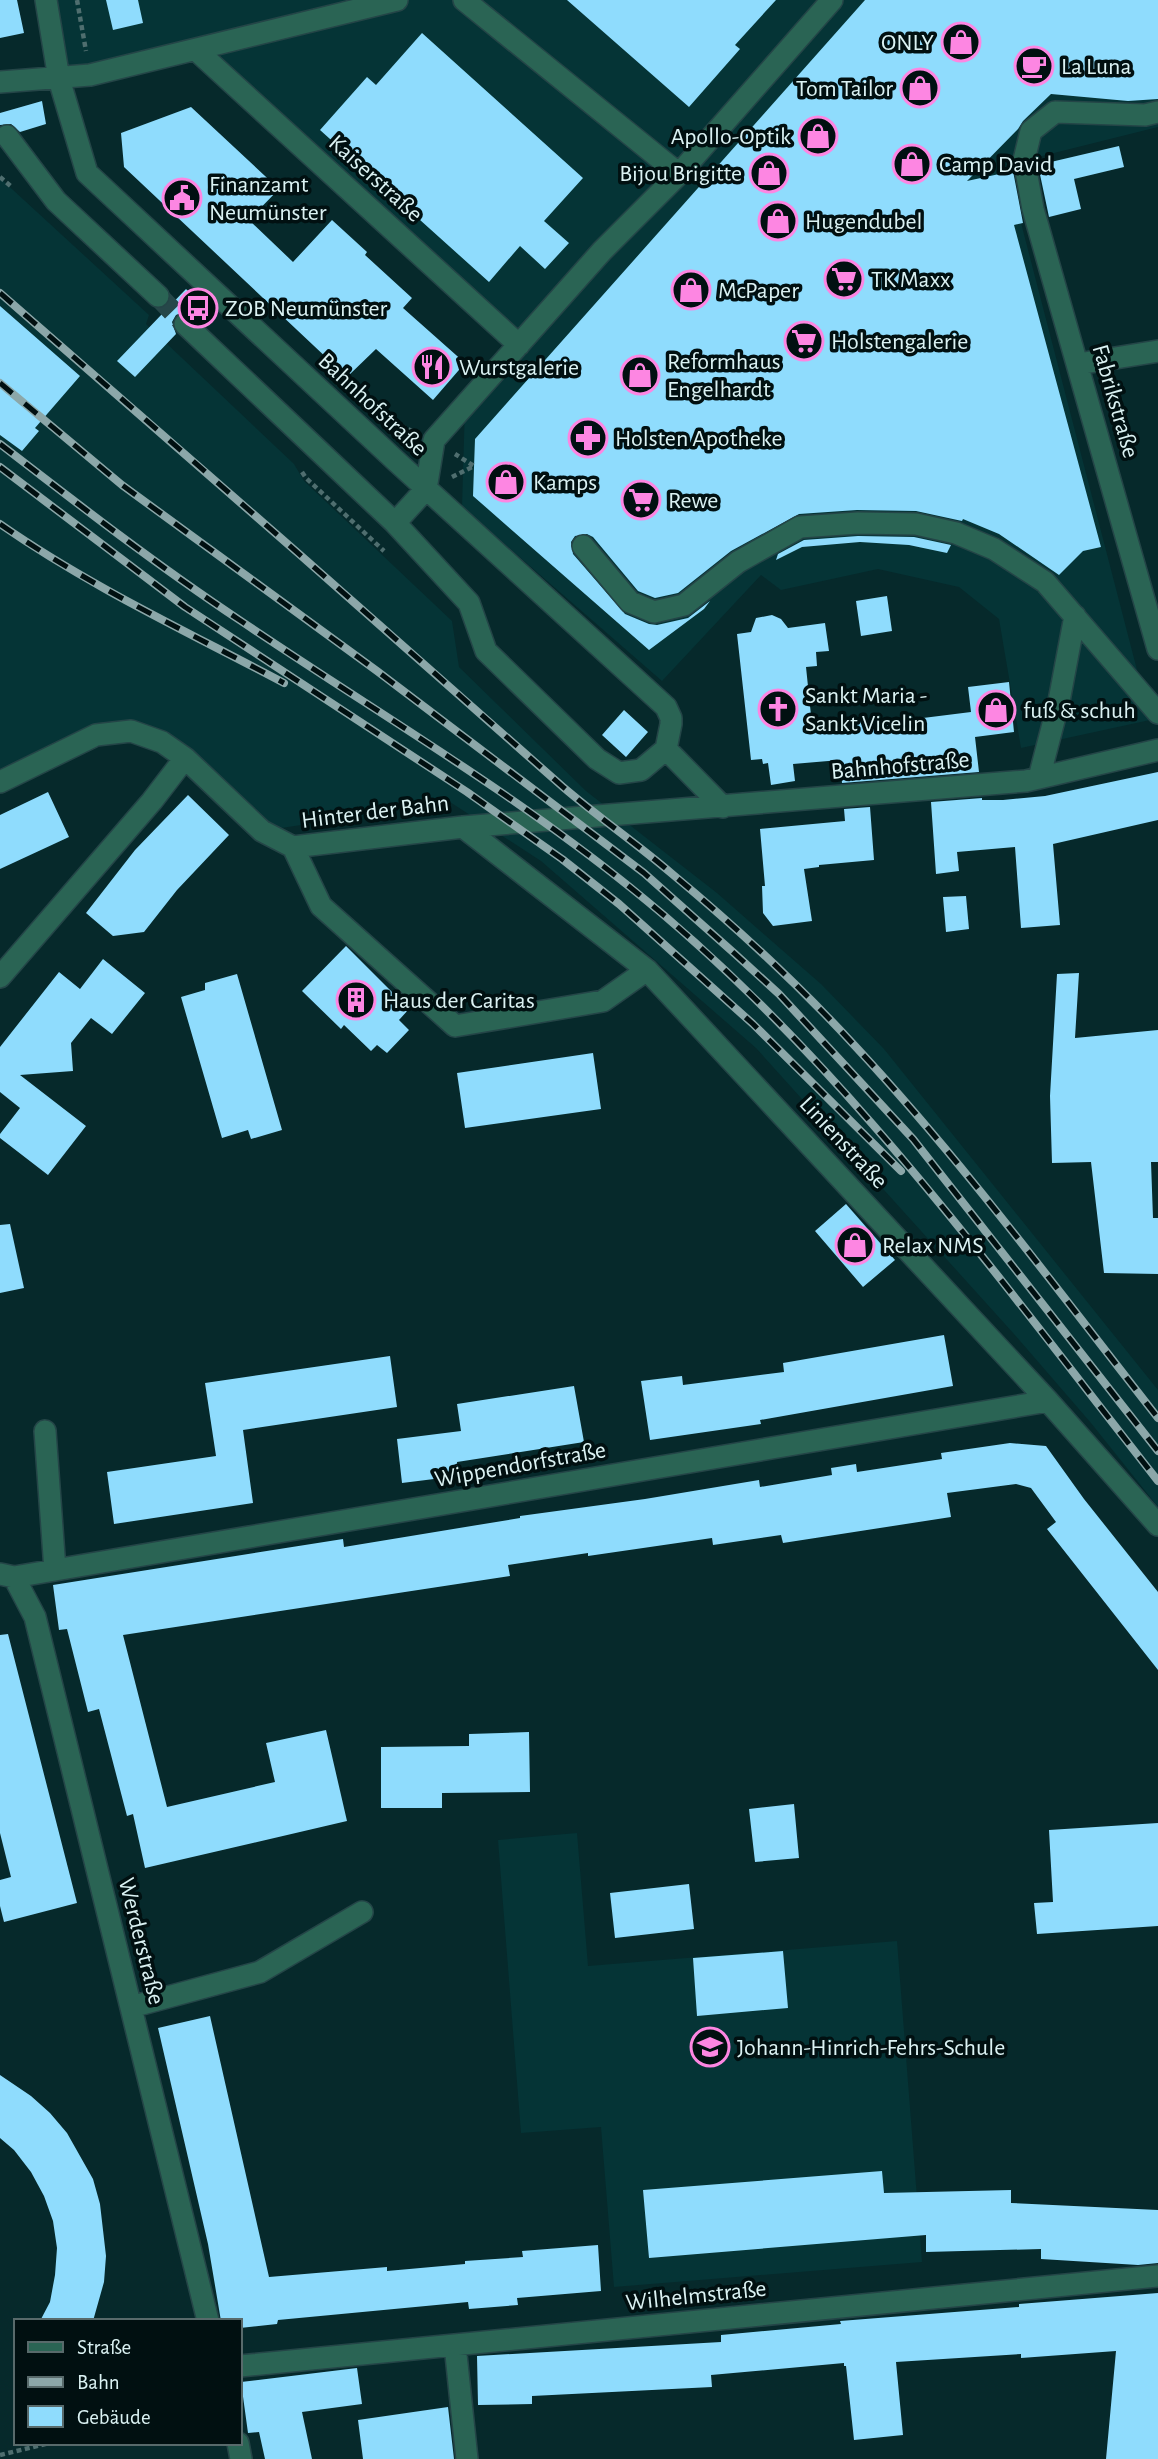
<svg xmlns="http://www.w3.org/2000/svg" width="1158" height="2459" viewBox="0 0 1158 2459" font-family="'Alegreya Sans',sans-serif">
  <rect width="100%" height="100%" fill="#06292b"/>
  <!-- built -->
  <path fill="#053436" d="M46,0H1158V127L1006,165L1150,720L1021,748L999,619L959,587L878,569L781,590L761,575L662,681L462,507L465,405L519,345L197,50L59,79Z
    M0,178L149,315L146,324L294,464L304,481L452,621L459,667L586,791L717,893L821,984L884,1049L1158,1390V1507L1091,1423L1014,1334L756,1048L541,861L450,802L262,831L185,758L131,731L0,782Z
    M577,1833L588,1966L897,1941L922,2262L614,2287L601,2127L521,2133L498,1840Z"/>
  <!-- building -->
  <path fill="#8fdcfd" d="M0,0H17L24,33L0,38Z
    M106,0H138L143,23L113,30Z
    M567,0H776L735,45L740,49L689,107Z
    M865,0H1158V99L1128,101L1051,94L1023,121L1018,129L967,181L1013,171L1023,223L1014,225L1101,547L1083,551L1059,575L999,534L963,519L962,521L916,511L857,510L799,514L731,551L678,593L655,598L638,591L593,537L587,534L575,536L571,542L573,554L625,614L649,624L657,625L688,618L710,601L704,609L649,650L473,496L475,439Z
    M422,33L583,178L544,221L569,243L545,269L520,246L489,282L320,130L367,77L376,85Z
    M42,101L46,124L20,132L11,124L0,125V113Z
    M191,107L279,189L249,220L293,262L332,220L367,252L365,255L412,298L403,308L465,363L433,400L376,349L347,377L124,167L121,133Z
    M1119,146L1124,167L1074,179L1081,209L1049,217L1038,165Z
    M186,289L203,305L194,315L187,311L176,315L172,322L176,334L135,377L117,361Z
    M0,306L80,376L35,428L39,431L22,451L0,435Z
    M858,536L914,537L951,545L947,553L909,545L860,542L802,547L776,560L778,554L804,540Z
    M887,596L892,631L861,636L856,601Z
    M772,615L781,619L788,628L825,623L829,651L816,652L817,666L806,667L812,725L915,717V719L971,712L968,687L1009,682L1014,732L975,737L979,772L842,783L840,760L793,764L795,781L771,785L768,763L763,764L762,759L751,760L737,634L751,632L756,618Z
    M624,710L648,732L626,757L602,735Z
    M1158,772V820L1053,844L1060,925L1021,928L1015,847L957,852L959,871L936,874L931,802L982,798V800H1003L1045,796Z
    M48,792L69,837L0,869V815Z
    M188,795L229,835L177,890L144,932L113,936L86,913L135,850Z
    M870,807L874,860L819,865V867L804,869L812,921L773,926L763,913L762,886H765L760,829L845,821L844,809Z
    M966,896L969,929L946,932L943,897Z
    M346,946L409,1009L399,1020L409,1030L387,1053L377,1045L371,1051L344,1025L341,1029L302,991Z
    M103,959L145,993L112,1034L91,1018L71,1043L73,1071L20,1075L86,1126L48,1175L0,1138V1134L20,1108L0,1092V1047L59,972L80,989Z
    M1079,973L1075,1038L1158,1030V1162H1151L1153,1218H1158V1274L1104,1273L1091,1162L1052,1163L1050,1096L1057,974Z
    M237,974L282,1130L251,1139L248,1130L222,1138L181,997L205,990V983Z
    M593,1053L601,1109L465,1128L457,1073Z
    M846,1204L895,1260L863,1287L815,1231Z
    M10,1224L24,1288L0,1293V1225Z
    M944,1335L953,1386L760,1420L761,1424L650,1440L641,1381L682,1376L683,1385L784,1372L783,1363Z
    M390,1356L397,1407L243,1430L253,1503L114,1524L107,1472L216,1456L205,1383Z
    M574,1386L584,1442L457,1462L458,1476L402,1483L397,1439L461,1431L457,1404Z
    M1010,1443L1046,1446L1084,1499L1158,1592V1670L1047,1529L1056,1522L1031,1488L1016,1484L947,1493L951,1517L783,1543L781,1535L713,1545L712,1538L588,1556V1553L508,1565L510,1576L123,1635L167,1807L275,1782L266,1743L326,1730L347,1821L145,1868L133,1814L127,1816L99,1709L88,1712L67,1629L59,1630L53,1585L343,1539L344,1547L520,1518V1516L645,1499L759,1480L760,1487L832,1475L831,1468L856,1464L857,1472L942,1459L941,1453Z
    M8,1634L77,1903L4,1922L0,1906V1880L11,1877L0,1833V1635Z
    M529,1732L530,1792L442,1793V1808H381V1747L469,1746V1734Z
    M794,1804L799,1858L755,1862L749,1809Z
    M1158,1823V1926L1037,1934L1034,1903L1053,1902L1049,1830Z
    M689,1884L694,1929L615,1938L610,1893Z
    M783,1951L788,2008L697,2016L693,1958Z
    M210,2016L269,2277L387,2267V2271L465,2264V2261L523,2257L522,2251L598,2245L601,2291L517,2298L518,2305L469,2309L468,2302L278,2320L277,2324L240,2328V2321H221L208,2244L158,2028Z
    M0,2075L31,2096L50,2113L67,2133L93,2179L100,2204L106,2256L104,2282L93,2321H40L50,2302L55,2275L57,2248L53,2221L44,2196L31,2172L14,2150L0,2138Z
    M882,2171L884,2193L1011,2190V2203L1158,2210V2263L1138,2265L1041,2259V2249L926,2252V2235L649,2258L643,2190Z
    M1158,2293V2459H1106L1116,2351L1021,2358V2354L896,2362L903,2435L854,2440L846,2366H844V2363L711,2375L712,2387L532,2396V2404L478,2405L477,2356L721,2342V2335L841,2324L840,2321L1019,2307V2304Z
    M357,2368L362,2404L302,2412L312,2459H265L259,2432L248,2433L241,2382Z
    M448,2407L454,2459H363L358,2420Z"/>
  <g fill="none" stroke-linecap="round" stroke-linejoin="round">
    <!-- minor-tunnel -->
    <path stroke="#264749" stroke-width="21" stroke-dasharray="21 10" stroke-linecap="butt" d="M158,296L185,324"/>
    <defs>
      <path id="minor" d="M46,0L59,79L87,173L396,461L666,707L671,718V724L666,749L641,770L619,773L597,759L486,651L469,603L395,523L185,324
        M464,0L679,174
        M196,50L519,345
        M0,82L90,75L397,0
        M1158,112L1145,115L1055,112L1031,131L1024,160L1033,209L1158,649
        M7,136L56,201L158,296
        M1078,364L1158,351
        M395,523L426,489L434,440L602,251L679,174L832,0
        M583,546L630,602L654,612L684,605L738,562L800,527L858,523L916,524L956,533L994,549L1045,582L1158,713
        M666,749L723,807
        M1039,778L1059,701L1075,616
        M0,782L96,735L131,731L162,742L185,758L262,831L293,847L463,827L1026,781L1158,750
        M463,827L647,970L1048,1401L1158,1525
        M293,847L321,906L455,1026L603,1001L647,970
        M0,977L152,801L185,758
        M45,1431L55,1570
        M0,1574L14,1577L1048,1401
        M14,1577L35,1617L208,2321
        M131,2007L260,1972L362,1912
        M455,2345L467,2459
        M240,2366L1158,2276
        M238,2443L241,2459"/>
    </defs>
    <!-- minor casing -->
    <use href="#minor" stroke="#244547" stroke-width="24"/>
    <!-- path -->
    <path stroke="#4f6e6f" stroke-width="4.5" stroke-dasharray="5 3.5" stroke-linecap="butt" d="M77,0L86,51
      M0,177L13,188
      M393,422L414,432
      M302,472L306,478L384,551
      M452,477L474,466L455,454
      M0,2455L50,2443"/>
    <!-- minor -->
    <use href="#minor" stroke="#2a6454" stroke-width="21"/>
    <defs>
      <path id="rail" d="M0,293C189,457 376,621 563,787C598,817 636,843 671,873C736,927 798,984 855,1046C964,1163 1059,1292 1158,1418
        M0,383L122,485L377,671L644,873L734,953L779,994L913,1139L1158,1451
        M0,444C79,505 158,566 241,621C371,709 508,789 631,888C838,1054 995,1274 1158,1481
        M0,467L185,607L467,792L562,859L619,904L753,1024L901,1171
        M0,524C89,586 188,632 284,683"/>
    </defs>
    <!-- rail casing -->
    <use href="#rail" stroke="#8ca7a9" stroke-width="8"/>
    <!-- rail -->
    <use href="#rail" stroke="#011011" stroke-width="5" stroke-dasharray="16" stroke-linecap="butt"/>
  </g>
  <!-- icons -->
  <defs>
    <symbol id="shop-ring" viewBox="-11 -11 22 22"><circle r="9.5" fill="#011011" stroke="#fd86e2" stroke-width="1.5"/><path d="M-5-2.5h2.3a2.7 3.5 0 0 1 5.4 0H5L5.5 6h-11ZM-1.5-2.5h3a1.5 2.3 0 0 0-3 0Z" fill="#fd86e2"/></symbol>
    <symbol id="cafe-ring" viewBox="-11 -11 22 22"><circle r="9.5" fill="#011011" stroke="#fd86e2" stroke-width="1.5"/><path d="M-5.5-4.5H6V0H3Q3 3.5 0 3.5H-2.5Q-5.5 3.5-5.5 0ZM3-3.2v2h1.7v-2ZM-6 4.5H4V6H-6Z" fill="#fd86e2"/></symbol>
    <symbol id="civic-ring" viewBox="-11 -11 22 22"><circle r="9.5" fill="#011011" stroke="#fd86e2" stroke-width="1.5"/><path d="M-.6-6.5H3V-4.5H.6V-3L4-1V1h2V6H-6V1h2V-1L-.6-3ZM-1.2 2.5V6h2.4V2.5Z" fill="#fd86e2"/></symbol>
    <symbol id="supermarket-ring" viewBox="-11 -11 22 22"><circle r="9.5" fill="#011011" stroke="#fd86e2" stroke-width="1.5"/><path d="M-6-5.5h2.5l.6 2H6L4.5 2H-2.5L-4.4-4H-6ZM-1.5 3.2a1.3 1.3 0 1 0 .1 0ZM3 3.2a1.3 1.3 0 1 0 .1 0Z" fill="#fd86e2"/></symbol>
    <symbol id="bus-ring" viewBox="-11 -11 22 22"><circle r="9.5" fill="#011011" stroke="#fd86e2" stroke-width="1.5"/><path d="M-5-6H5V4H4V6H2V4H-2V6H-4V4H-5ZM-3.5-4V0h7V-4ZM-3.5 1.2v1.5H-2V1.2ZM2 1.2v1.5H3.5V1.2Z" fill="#fd86e2"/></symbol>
    <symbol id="restaurant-ring" viewBox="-11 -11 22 22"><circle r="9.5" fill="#011011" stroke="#fd86e2" stroke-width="1.5"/><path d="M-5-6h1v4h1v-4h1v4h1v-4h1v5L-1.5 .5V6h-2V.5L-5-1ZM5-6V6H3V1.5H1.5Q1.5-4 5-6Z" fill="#fd86e2"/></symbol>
    <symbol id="pharmacy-ring" viewBox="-11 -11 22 22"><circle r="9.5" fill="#011011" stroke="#fd86e2" stroke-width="1.5"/><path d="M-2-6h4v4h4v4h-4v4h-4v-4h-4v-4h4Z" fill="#fd86e2"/></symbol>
    <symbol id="church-ring" viewBox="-11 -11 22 22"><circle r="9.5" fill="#011011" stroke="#fd86e2" stroke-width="1.5"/><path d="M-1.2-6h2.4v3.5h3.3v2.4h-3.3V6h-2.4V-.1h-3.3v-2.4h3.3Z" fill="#fd86e2"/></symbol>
    <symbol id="building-ring" viewBox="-11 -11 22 22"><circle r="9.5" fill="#011011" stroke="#fd86e2" stroke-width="1.5"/><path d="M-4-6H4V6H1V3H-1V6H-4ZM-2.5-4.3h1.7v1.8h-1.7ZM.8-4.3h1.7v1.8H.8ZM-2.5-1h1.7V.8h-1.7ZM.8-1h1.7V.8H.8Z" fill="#fd86e2"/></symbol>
    <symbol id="school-ring" viewBox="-11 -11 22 22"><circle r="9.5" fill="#011011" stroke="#fd86e2" stroke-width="1.5"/><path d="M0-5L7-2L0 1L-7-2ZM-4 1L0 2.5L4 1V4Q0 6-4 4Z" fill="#fd86e2"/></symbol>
  </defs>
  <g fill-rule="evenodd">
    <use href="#shop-ring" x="939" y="20" width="44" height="44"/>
    <use href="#cafe-ring" x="1012" y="44" width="44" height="44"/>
    <use href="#shop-ring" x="898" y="66" width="44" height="44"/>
    <use href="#shop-ring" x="796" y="114" width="44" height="44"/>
    <use href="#shop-ring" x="890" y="142" width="44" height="44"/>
    <use href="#shop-ring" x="747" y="151" width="44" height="44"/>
    <use href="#civic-ring" x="160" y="176" width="44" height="44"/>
    <use href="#shop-ring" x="756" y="199" width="44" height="44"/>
    <use href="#supermarket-ring" x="822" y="257" width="44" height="44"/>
    <use href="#shop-ring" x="669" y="268" width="44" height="44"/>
    <use href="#bus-ring" x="176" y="286" width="44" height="44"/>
    <use href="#supermarket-ring" x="782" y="319" width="44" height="44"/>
    <use href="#restaurant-ring" x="410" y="345" width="44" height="44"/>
    <use href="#shop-ring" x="618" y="353" width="44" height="44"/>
    <use href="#pharmacy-ring" x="566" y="416" width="44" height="44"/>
    <use href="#shop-ring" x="484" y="460" width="44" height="44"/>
    <use href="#supermarket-ring" x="619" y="478" width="44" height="44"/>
    <use href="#church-ring" x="756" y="687" width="44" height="44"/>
    <use href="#shop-ring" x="974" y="688" width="44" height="44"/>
    <use href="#building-ring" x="334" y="978" width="44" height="44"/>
    <use href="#shop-ring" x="833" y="1223" width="44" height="44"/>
    <use href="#school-ring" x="688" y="2025" width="44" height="44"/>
  </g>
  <g text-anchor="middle" stroke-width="7" stroke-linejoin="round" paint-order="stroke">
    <!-- poi labels -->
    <g font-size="24" fill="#dbf2f3" stroke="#011011" text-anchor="start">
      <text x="934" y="50" text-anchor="end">ONLY</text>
      <text x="1061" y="74">La Luna</text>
      <text x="893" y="96" text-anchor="end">Tom Tailor</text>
      <text x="791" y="144" text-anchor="end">Apollo-Optik</text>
      <text x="939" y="172">Camp David</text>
      <text x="742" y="181" text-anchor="end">Bijou Brigitte</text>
      <text x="209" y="192">Finanzamt<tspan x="209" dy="28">Neumünster</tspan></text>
      <text x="805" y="229">Hugendubel</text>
      <text x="871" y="287">TK Maxx</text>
      <text x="718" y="298">McPaper</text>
      <text x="225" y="316">ZOB Neumünster</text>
      <text x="831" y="349">Holstengalerie</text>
      <text x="667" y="369">Reformhaus<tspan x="667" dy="28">Engelhardt</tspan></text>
      <text x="459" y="375">Wurstgalerie</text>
      <text x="615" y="446">Holsten Apotheke</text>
      <text x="533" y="490">Kamps</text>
      <text x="668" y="508">Rewe</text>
      <text x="805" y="703">Sankt Maria -<tspan x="805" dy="28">Sankt Vicelin</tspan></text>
      <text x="1023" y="718">fuß &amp; schuh</text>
      <text x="383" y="1008">Haus der Caritas</text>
      <text x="882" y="1253">Relax NMS</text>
      <text x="737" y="2055">Johann-Hinrich-Fehrs-Schule</text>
    </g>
    <!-- street labels -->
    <g font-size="24" fill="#dbf2f3" stroke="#011011">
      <text transform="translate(376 178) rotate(42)" y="8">Kaiserstraße</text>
      <text transform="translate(1116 401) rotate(74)" y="8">Fabrikstraße</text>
      <text transform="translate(373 404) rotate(43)" y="8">Bahnhofstraße</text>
      <text transform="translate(900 765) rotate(-5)" y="8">Bahnhofstraße</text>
      <text transform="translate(375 811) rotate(-7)" y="8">Hinter der Bahn</text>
      <text transform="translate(844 1142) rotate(47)" y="8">Linienstraße</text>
      <text transform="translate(520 1464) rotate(-10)" y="8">Wippendorfstraße</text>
      <text transform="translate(142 1941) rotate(76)" y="8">Werderstraße</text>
      <text transform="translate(696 2295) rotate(-6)" y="8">Wilhelmstraße</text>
    </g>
  </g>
  <!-- legend -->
  <rect x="14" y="2319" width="228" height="126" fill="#011011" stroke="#586a6b" stroke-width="2"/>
  <rect x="28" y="2342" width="35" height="10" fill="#2a6454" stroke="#586a6b" stroke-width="2"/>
  <text x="77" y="2354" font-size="21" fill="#dbf2f3">Straße</text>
  <rect x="28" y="2377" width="35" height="10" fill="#8ca7a9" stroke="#586a6b" stroke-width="2"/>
  <text x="77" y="2389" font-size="21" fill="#dbf2f3">Bahn</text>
  <rect x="28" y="2406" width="35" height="21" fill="#8fdcfd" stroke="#586a6b" stroke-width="2"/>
  <text x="77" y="2424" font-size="21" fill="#dbf2f3">Gebäude</text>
</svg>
